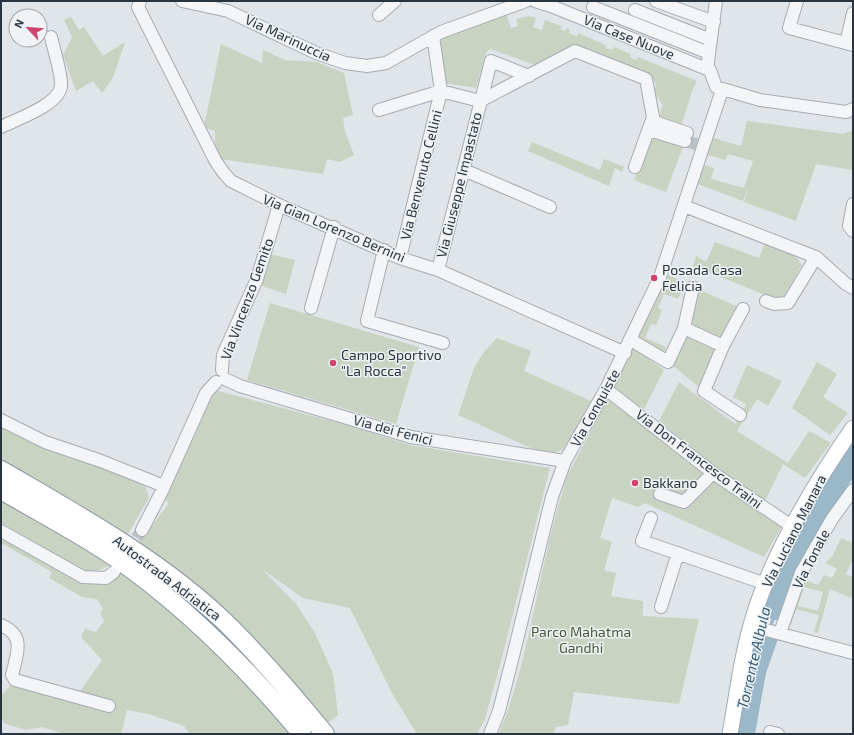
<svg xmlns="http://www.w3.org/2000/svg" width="854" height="735" viewBox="0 0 854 735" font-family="'Exo 2',sans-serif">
  <rect width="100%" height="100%" fill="#e0e5e9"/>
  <!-- green -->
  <path fill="#c8d3c1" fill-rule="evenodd" d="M506,12L511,28L518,26L516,19L528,16L536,18L533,27L542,30L545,20L562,26L560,29L565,31L567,28L570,30L569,33L577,36L578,33L606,45L605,47L612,50L614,47L631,54L630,57L636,60L638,57L697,81L692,91L681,127L658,119L663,105L654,93L656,85L653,78L571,45L538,66L490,49L487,51L476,88L444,83L437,36Z
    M71,17L79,30L84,27L103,56L125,42L113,78L102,93L93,81L76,91L63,55L72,37L64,20Z
    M221,44L262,63L263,50L285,60L317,62L344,73L353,115L343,118L345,131L354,155L340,162L327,159L323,174L221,159L215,146V131L204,127Z
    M747,121L843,134L853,130V170L816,164L796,221L744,202L748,187L743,201L695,183L702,164L714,168L711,179L744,188L753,161L728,154L725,160L705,154L710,137L741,146Z
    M650,138L683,147L666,192L634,180Z
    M532,142L600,170L604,159L624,167L622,172L615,168L609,186L528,151Z
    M766,241L791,250L802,265L783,298L775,299L693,266L696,256L706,262L715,242L759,258Z
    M270,254L295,260L286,294L260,285Z
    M666,274L685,283L678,299L664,294L658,308L662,310L656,325L651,324L645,338L666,347L664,354L636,338Z
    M693,287L743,309L725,341L686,322Z
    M270,303L419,347L396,424L247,380Z
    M684,328L723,346L704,391L668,362Z
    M497,338L531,351L524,371L591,401L573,437L562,450L552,453L533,449L458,415L474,368L483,353Z
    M633,347L664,370L644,409L611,388Z
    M817,362L837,374L823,397L848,413L830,435L792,408Z
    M747,365L782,381L768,406L757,399L737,431L788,463L809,431L831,443L805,478L783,464L765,501L714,465L659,421L679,382L735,424L746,404L733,397Z
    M214,390L343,424L410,445L550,468L500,665L485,719L477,734H417L392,693L350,608L303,598L262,569L296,604L315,633L333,674L338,715L313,734H190L184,726L148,714L127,710L121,734H64L42,727L25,730L4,723L1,718V696L15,680L77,696L102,660L81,637L85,629L96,632L104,621L100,613L103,609L97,599L82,597L49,578L52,572L1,543V531L88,581L116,574L169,503L163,498Z
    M606,399L659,436L686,458L684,460L782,526L764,557L645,503L638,507L612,498L600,538L612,542L604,570L616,573L611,596L643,601V616L699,619L679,704L574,692L568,725L556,727L553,734H499C531,656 538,568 564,487C567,474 573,465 579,454C589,436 597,417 606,399Z
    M1,420L125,470L145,485L149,498L109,566L94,572L83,571L1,523Z
    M841,538L853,543V558L846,574L853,577V593L851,598L830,589L818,633L814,632L819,615L796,609L791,625L787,624L802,579L818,585L824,575L832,578L837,569L825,563L832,557ZM804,587L823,592L818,611L798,606Z"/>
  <!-- water -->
  <path fill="#9bb8c9" d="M853,435V478L822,526L793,577L779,621L758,615L806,508Z
    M755,627L780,633L766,673L755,734H735Z"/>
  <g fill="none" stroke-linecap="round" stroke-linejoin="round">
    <!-- stream -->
    <path stroke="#9bb8c9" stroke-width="3" d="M770,628L774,616"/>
    <!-- minor-tunnel -->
    <path stroke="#bbc2c7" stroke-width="12" stroke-dasharray="12 6" stroke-linecap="butt" d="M685,141L703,146
      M127,553L142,530"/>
    <defs>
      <path id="minor" d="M140,1L138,7L215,160L223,172L231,181L279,205L400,258L438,270L625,353
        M182,1L228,11L316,53L345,63L367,66L386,63L441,32L526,1
        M535,1L551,6L707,69
        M656,1L714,22
        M716,1L707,69L710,70L716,87L760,100L846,112L853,109
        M797,1L789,28L853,45
        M593,7L709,53
        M635,10L711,40
        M379,15L395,1
        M846,43L853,13
        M379,110L441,91L480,101L575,51L646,79L653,117L635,167
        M652,121L687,133
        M1,127C17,119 59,105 61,86C62,74 54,51 51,37
        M649,130L685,141
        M464,170L550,207
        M853,204L849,226L853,231
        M684,206L816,257L846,284L853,288
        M384,250L367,321L443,343
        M400,258L441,91L433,36
        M438,270L491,61L529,76
        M766,301L774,304L788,303L816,257
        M311,308L334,227
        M684,328L693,287
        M631,340L668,362L684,328L723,346L704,391L740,415
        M723,346L743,309
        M222,370L223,355L257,279L279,205
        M225,379L240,386L411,437L565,461
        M606,389L713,473L793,527
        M1,420L45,442L101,461L164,486
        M660,494L684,502L713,473
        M651,518L642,541L766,584
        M142,530L162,491L206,393L216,382
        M1,531L83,577L106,578L114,572
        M661,607L678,553
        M1,625C26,636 17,653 12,675L15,680L109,706
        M751,626L853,653
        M780,633L801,573L832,519L853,490
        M770,732L778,734
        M490,734L499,711L513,656L552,497L565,461L606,389L660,277L722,90"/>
      <path id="major" d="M730,734C737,695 742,653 754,615C773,553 816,481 853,428"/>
      <path id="highway" d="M1,470C78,515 159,559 224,621C260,656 293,695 325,734
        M1,490C39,512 79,533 116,558C186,607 247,668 302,734"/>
    </defs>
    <!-- minor casing -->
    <use href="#minor" stroke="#a5acb3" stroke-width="14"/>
    <!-- major casing -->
    <use href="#major" stroke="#9fabb5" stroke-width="17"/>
    <!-- highway casing -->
    <use href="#highway" stroke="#8794a0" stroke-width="20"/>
    <!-- minor -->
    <use href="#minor" stroke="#f3f5f7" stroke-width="12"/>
    <!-- major -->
    <use href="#major" stroke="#fff" stroke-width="15"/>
    <!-- highway -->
    <use href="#highway" stroke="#fff" stroke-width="18"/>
  </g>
  <!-- markers -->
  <g fill="#ce446c" stroke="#eff3f6" stroke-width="1.5">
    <circle cx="654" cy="278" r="4"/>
    <circle cx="333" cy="363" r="4"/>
    <circle cx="635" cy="483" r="4"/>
  </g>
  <g text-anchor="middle" stroke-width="3" stroke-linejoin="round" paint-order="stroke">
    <!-- street labels -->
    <g font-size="14" fill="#283440" stroke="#eff3f6">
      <text transform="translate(629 37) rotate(22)" y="5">Via Case Nuove</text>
      <text transform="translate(288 38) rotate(25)" y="5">Via Marinuccia</text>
      <text transform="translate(421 175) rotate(-76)" y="5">Via Benvenuto Cellini</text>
      <text transform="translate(459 185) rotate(-76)" y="5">Via Giuseppe Impastato</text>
      <text transform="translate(334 228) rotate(23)" y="5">Via Gian Lorenzo Bernini</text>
      <text transform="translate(247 299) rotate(-70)" y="5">Via Vincenzo Gemito</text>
      <text transform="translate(595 408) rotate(-61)" y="5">Via Conquiste</text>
      <text transform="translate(393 430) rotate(15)" y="5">Via dei Fenici</text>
      <text transform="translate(699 459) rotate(37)" y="5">Via Don Francesco Traini</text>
      <text transform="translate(794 531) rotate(-63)" y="5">Via Luciano Manara</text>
      <text transform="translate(811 559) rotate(-63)" y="5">Via Tonale</text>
      <text transform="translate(167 578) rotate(37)" y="5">Autostrada Adriatica</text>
    </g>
    <!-- poi labels -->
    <g font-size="14" fill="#283440" stroke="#eff3f6" text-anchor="start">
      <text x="662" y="275">Posada Casa<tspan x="662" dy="16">Felicia</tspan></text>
      <text x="341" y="360">Campo Sportivo<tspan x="341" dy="16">"La Rocca"</tspan></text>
      <text x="643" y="488">Bakkano</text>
    </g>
    <!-- park labels -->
    <g font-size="14" fill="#425c36" stroke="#eff3f6">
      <text x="581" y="637">Parco Mahatma<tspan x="581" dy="16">Gandhi</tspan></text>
    </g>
    <!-- water labels -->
    <g font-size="15" font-style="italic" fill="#325974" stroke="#eff3f6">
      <text transform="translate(754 658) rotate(-77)" y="5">Torrente Albula</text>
    </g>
  </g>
  <!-- border -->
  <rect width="854" height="735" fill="none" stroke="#283440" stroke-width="4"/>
  <!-- north arrow -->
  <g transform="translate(28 28) rotate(296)"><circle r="19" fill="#eff3f6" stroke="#9fa7ad"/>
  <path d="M0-3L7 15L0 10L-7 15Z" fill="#ce446c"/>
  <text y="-6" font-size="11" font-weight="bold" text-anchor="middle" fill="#283440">N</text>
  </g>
</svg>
